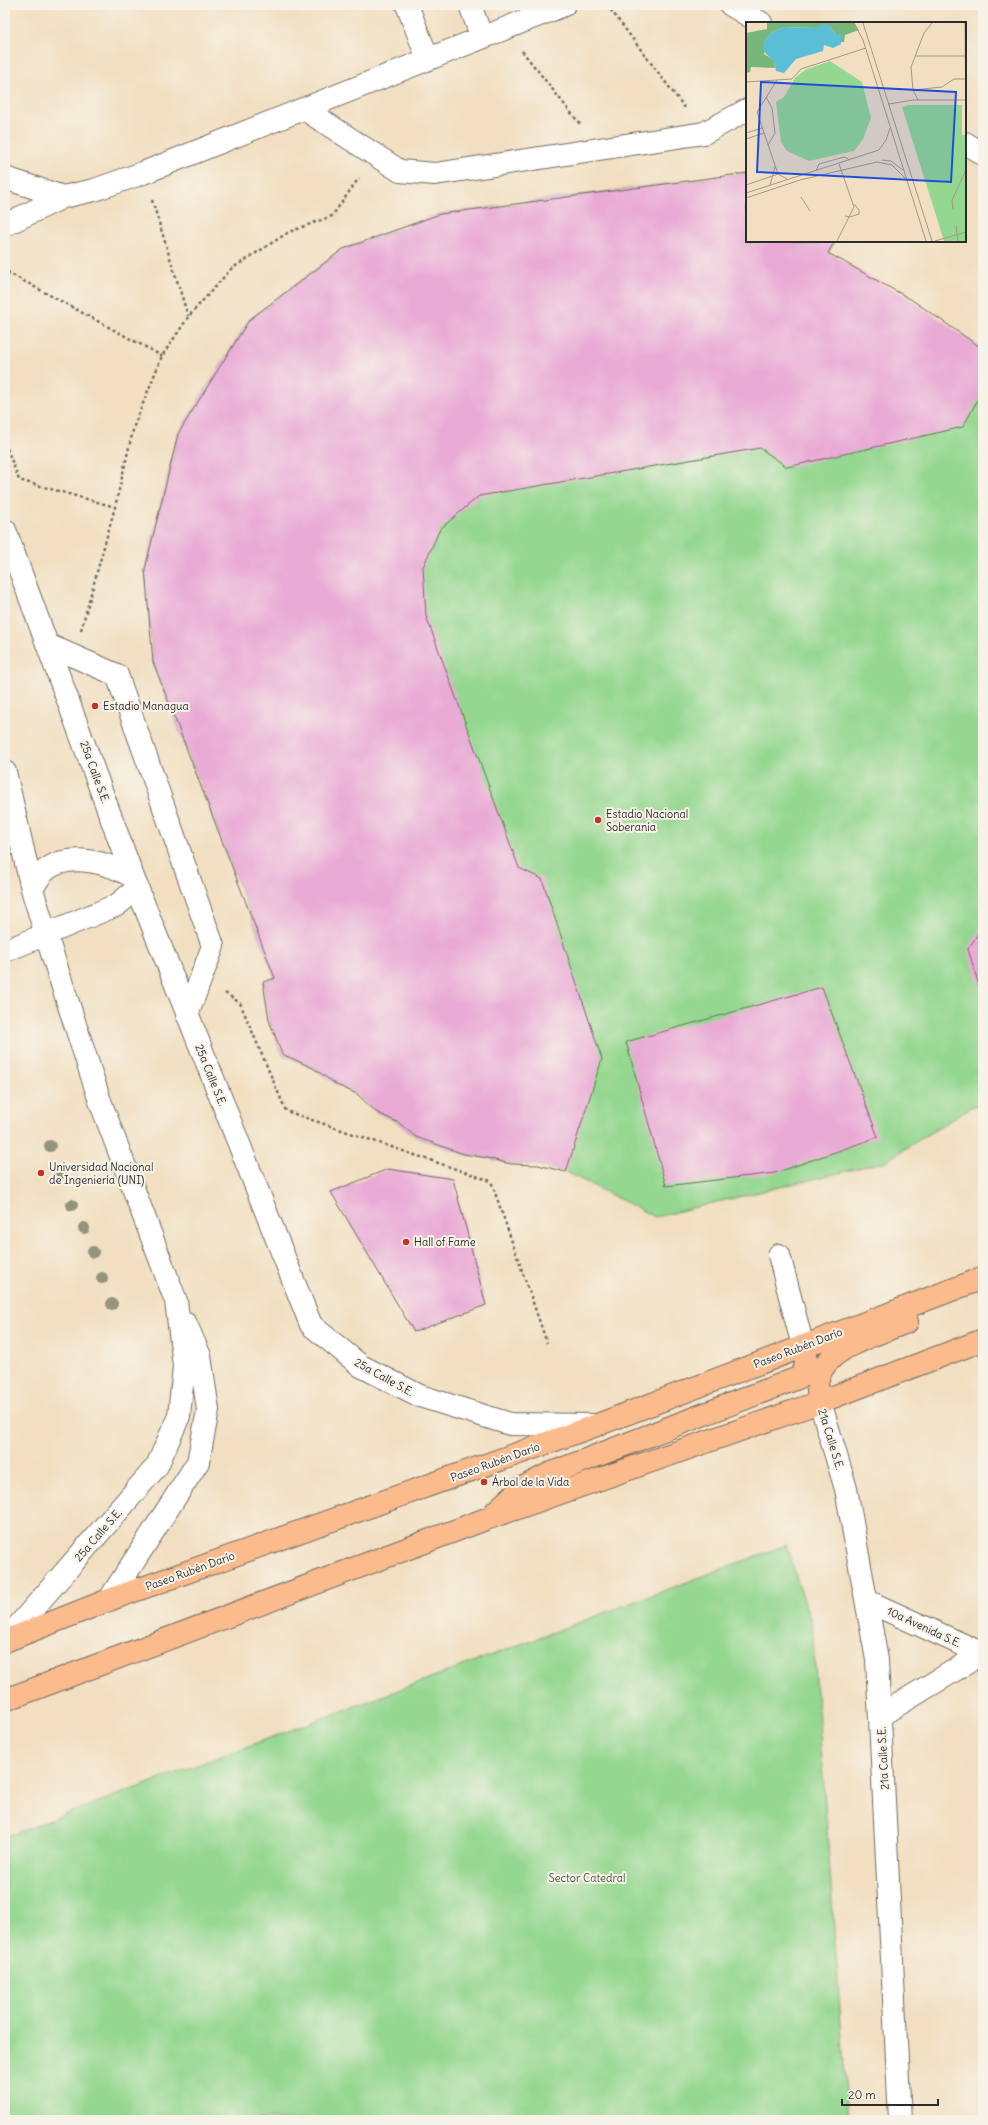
<svg xmlns="http://www.w3.org/2000/svg" width="988" height="2125" viewBox="0 0 988 2125" font-family="Delius,sans-serif">
  <rect width="100%" height="100%" fill="#f7f3e8"/>
  <filter id="ink" filterUnits="userSpaceOnUse"><feTurbulence type="fractalNoise" baseFrequency=".025" numOctaves="2"/><feDisplacementMap in="SourceGraphic" scale="8" xChannelSelector="R" yChannelSelector="G"/><feConvolveMatrix kernelMatrix="1 2 1 2 8 2 1 2 1" color-interpolation-filters="sRGB"/></filter>
  <filter id="wash" filterUnits="userSpaceOnUse"><feTurbulence type="fractalNoise" baseFrequency=".012" numOctaves="4" result="noise"/><feDisplacementMap in="SourceGraphic" scale="16" xChannelSelector="R" yChannelSelector="G"/><feGaussianBlur stdDeviation="0.9" result="paint"/><feColorMatrix in="noise" values="0 0 0 0 0 0 0 0 0 0 0 0 0 0 0 0 0 1.4 0 .05"/><feComposite in="paint" operator="in"/></filter>
  <g filter="url(#wash)">
    <rect width="100%" height="100%" fill="#f2dfc1"/>
    <!-- green -->
    <path fill="#94d790" stroke="#60815e" d="M747,173V241H835L828,253L983,349V1104L971,1107L884,1162L655,1217L566,1172L538,1165L511,1164L487,1158L464,1154L416,1137L399,1123L376,1112L357,1094L337,1085L313,1068L282,1054L269,1020L263,982L275,978L153,662L145,569L178,434L249,320L343,249L440,214Z
      M786,1545L812,1625L848,2120H5V1837Z"/>
    <g id="blocks">
      <!-- building -->
      <path fill="#e9aad6" d="M747,173V241H835L828,253L912,300L983,349V390L963,427L787,467L760,448L479,496L440,529L423,567L426,616L519,868L542,879L602,1059L566,1172L538,1165L511,1164L487,1158L464,1154L416,1137L399,1123L376,1112L357,1094L337,1085L313,1068L282,1054L269,1020L263,982L275,978L153,662L145,569L178,434L249,320L343,249L440,214Z
        M983,926V999L968,949Z
        M822,987L878,1137L775,1173L666,1186L626,1042Z
        M388,1169L453,1179L486,1305L414,1332L331,1192Z"/>
    </g>
  </g>
  <g filter="url(#ink)">
    <use href="#blocks" fill-opacity="0" stroke="#716a60" stroke-width="1"/>
    <g fill="none" stroke-linecap="round" stroke-linejoin="round">
      <defs>
        <path id="minor" d="M407,5L428,59
          M470,5L482,38
          M731,5L761,23
          M304,109L400,171L435,174L704,133L747,110
          M965,143L983,154
          M5,178L63,197
          M5,225L63,197L94,190L143,173L564,5
          M5,530L133,877L311,1325L361,1366L420,1396L510,1424L596,1425
          M48,645L117,675L213,946L187,1015
          M5,772L32,889L46,935L100,1101L176,1301L184,1366L179,1416L157,1466L5,1641
          M32,889C36,883 40,874 47,869C71,852 111,863 133,877
          M5,951L117,905L138,888
          M779,1255L803,1346
          M820,1402L846,1489L877,1660L900,2120
          M109,1600L198,1462L208,1410L200,1356L186,1324
          M867,1601L981,1653
          M881,1715L983,1653"/>
        <path id="highway" d="M820,1402C819,1394 816,1385 818,1378C828,1346 879,1334 907,1322
          M496,1511L520,1489L549,1474L798,1378C809,1370 806,1357 803,1346
          M5,1641L109,1600L597,1425L983,1278
          M5,1700L486,1519L820,1402L983,1340"/>
      </defs>
      <!-- minor casing -->
      <use href="#minor" stroke="#716a60" stroke-width="24"/>
      <!-- highway casing -->
      <use href="#highway" stroke="#716a60" stroke-width="24"/>
      <!-- path -->
      <path stroke="#716a60" stroke-width="2.5" stroke-dasharray="3 3" stroke-linecap="butt" d="M607,5L685,108
        M522,51L580,124
        M152,200L188,316
        M5,266L9,273L162,356
        M5,279L9,273
        M5,443L19,480L115,507
        M81,630L115,507L134,426L162,356L189,316L231,269L289,232L332,216L359,178
        M225,993L240,1003L286,1111L491,1181L547,1343"/>
      <!-- minor -->
      <use href="#minor" stroke="#fff" stroke-width="22"/>
      <!-- highway -->
      <use href="#highway" stroke="#fbbb8c" stroke-width="22"/>
    </g>
    <!-- trees -->
    <g fill="#93947c">
      <circle cx="50" cy="1146" r="6"/>
      <circle cx="61" cy="1173" r="6"/>
      <circle cx="72" cy="1205" r="6"/>
      <circle cx="84" cy="1228" r="6"/>
      <circle cx="93" cy="1252" r="6"/>
      <circle cx="102" cy="1278" r="6"/>
      <circle cx="112" cy="1304" r="6"/>
    </g>
  </g>
  <!-- markers -->
  <g fill="#c8321e" stroke="#f7f3e8" stroke-width="1.5">
    <circle cx="95" cy="706" r="4"/>
    <circle cx="598" cy="820" r="4"/>
    <circle cx="41" cy="1173" r="4"/>
    <circle cx="406" cy="1242" r="4"/>
    <circle cx="484" cy="1482" r="4"/>
  </g>
  <g text-anchor="middle" stroke-width="4" stroke-linejoin="round" paint-order="stroke">
    <!-- poi labels -->
    <g font-size="11" fill="#2b2b2b" stroke="#f7f3e8" text-anchor="start">
      <text x="103" y="710">Estadio Managua</text>
      <text x="606" y="818">Estadio Nacional<tspan x="606" dy="13">Soberanía</tspan></text>
      <text x="49" y="1171">Universidad Nacional<tspan x="49" dy="13">de Ingeniería (UNI)</tspan></text>
      <text x="414" y="1246">Hall of Fame</text>
      <text x="492" y="1486">Árbol de la Vida</text>
    </g>
    <!-- street labels -->
    <g font-size="11" fill="#2b2b2b" stroke="#f7f3e8">
      <text transform="translate(95 772) rotate(70)" y="4">25a Calle S.E.</text>
      <text transform="translate(211 1075) rotate(68)" y="4">25a Calle S.E.</text>
      <text transform="translate(798 1348) rotate(-21)" y="4">Paseo Rubén Darío</text>
      <text transform="translate(384 1377) rotate(29)" y="4">25a Calle S.E.</text>
      <text transform="translate(831 1439) rotate(73)" y="4">21a Calle S.E.</text>
      <text transform="translate(495 1462) rotate(-20)" y="4">Paseo Rubén Darío</text>
      <text transform="translate(98 1535) rotate(-49)" y="4">25a Calle S.E.</text>
      <text transform="translate(190 1571) rotate(-20)" y="4">Paseo Rubén Darío</text>
      <text transform="translate(924 1627) rotate(25)" y="4">10a Avenida S.E.</text>
      <text transform="translate(883 1758) rotate(-93)" y="4">21a Calle S.E.</text>
    </g>
    <!-- park labels -->
    <g font-size="11" fill="#455644" stroke="#f7f3e8">
      <text x="587" y="1882">Sector Catedral</text>
    </g>
  </g>
  <!-- overview -->
  <g transform="translate(746 22)">
    <rect width="220" height="220" fill="#f2dfc1"/>
    <path d="M84,39L116,60L125,96L117,117L108,129L63,139L41,129L35,120L30,80L38,75L49,56L59,48ZM163,83H216V113H220V219H198L156,85Z" fill="#94d790"/>
    <path d="M21,1H108L113,8L99,13L98,20H95L83,3L69,6L38,5L26,10L18,19V32L28,38L29,46L5,45L4,50L0,51V11L21,7Z" fill="#77b87a"/>
    <path d="M79,2L83,3L90,13L95,11V22L87,26L78,23L77,29L50,37L38,51L30,49L28,39L17,29L18,19L26,10L38,5L69,6Z" fill="#59bed6"/>
    <path fill="none" stroke="#a29785" stroke-width="1" d="M108,1L117,18L180,219M117,1L186,219M219,1L220,110M169,34H220M31,58L11,90L32,152L41,157M0,60L46,57L55,47L120,26M167,68L196,65L208,57H219M20,75L26,86L29,111L22,123M172,78L167,68L165,45L178,11L186,1M143,82L167,78H220M0,111L16,106M0,117L18,111M136,138L145,139L157,148M70,149L73,142L98,135L104,138M0,163L32,152M24,163L29,145M0,171L133,128L140,118L144,106M55,175L64,189M0,176L54,158L131,140L146,143L159,156M207,187L206,178L220,148M99,194L104,195L113,192V188L108,182M210,204L212,219M91,219L108,185L93,142M189,219L220,210"/>
    <path fill="#1d4ed8" fill-opacity="0.15" stroke="#1d4ed8" stroke-width="2" d="M15,60L210,70L205,160L11,150Z"/>
    <rect width="220" height="220" fill="none" stroke="#2b2b2b" stroke-width="2"/>
  </g>
  <!-- margin -->
  <rect width="988" height="2125" fill="none" stroke="#f7f3e8" stroke-width="20"/>
  <!-- scale -->
  <path d="M842 2099v6h96v-6" fill="none" stroke="#2b2b2b" stroke-width="2"/>
  <text x="848" y="2099" font-size="12" fill="#2b2b2b" stroke="#f7f3e8" stroke-width="3" paint-order="stroke">20 m</text>
</svg>
